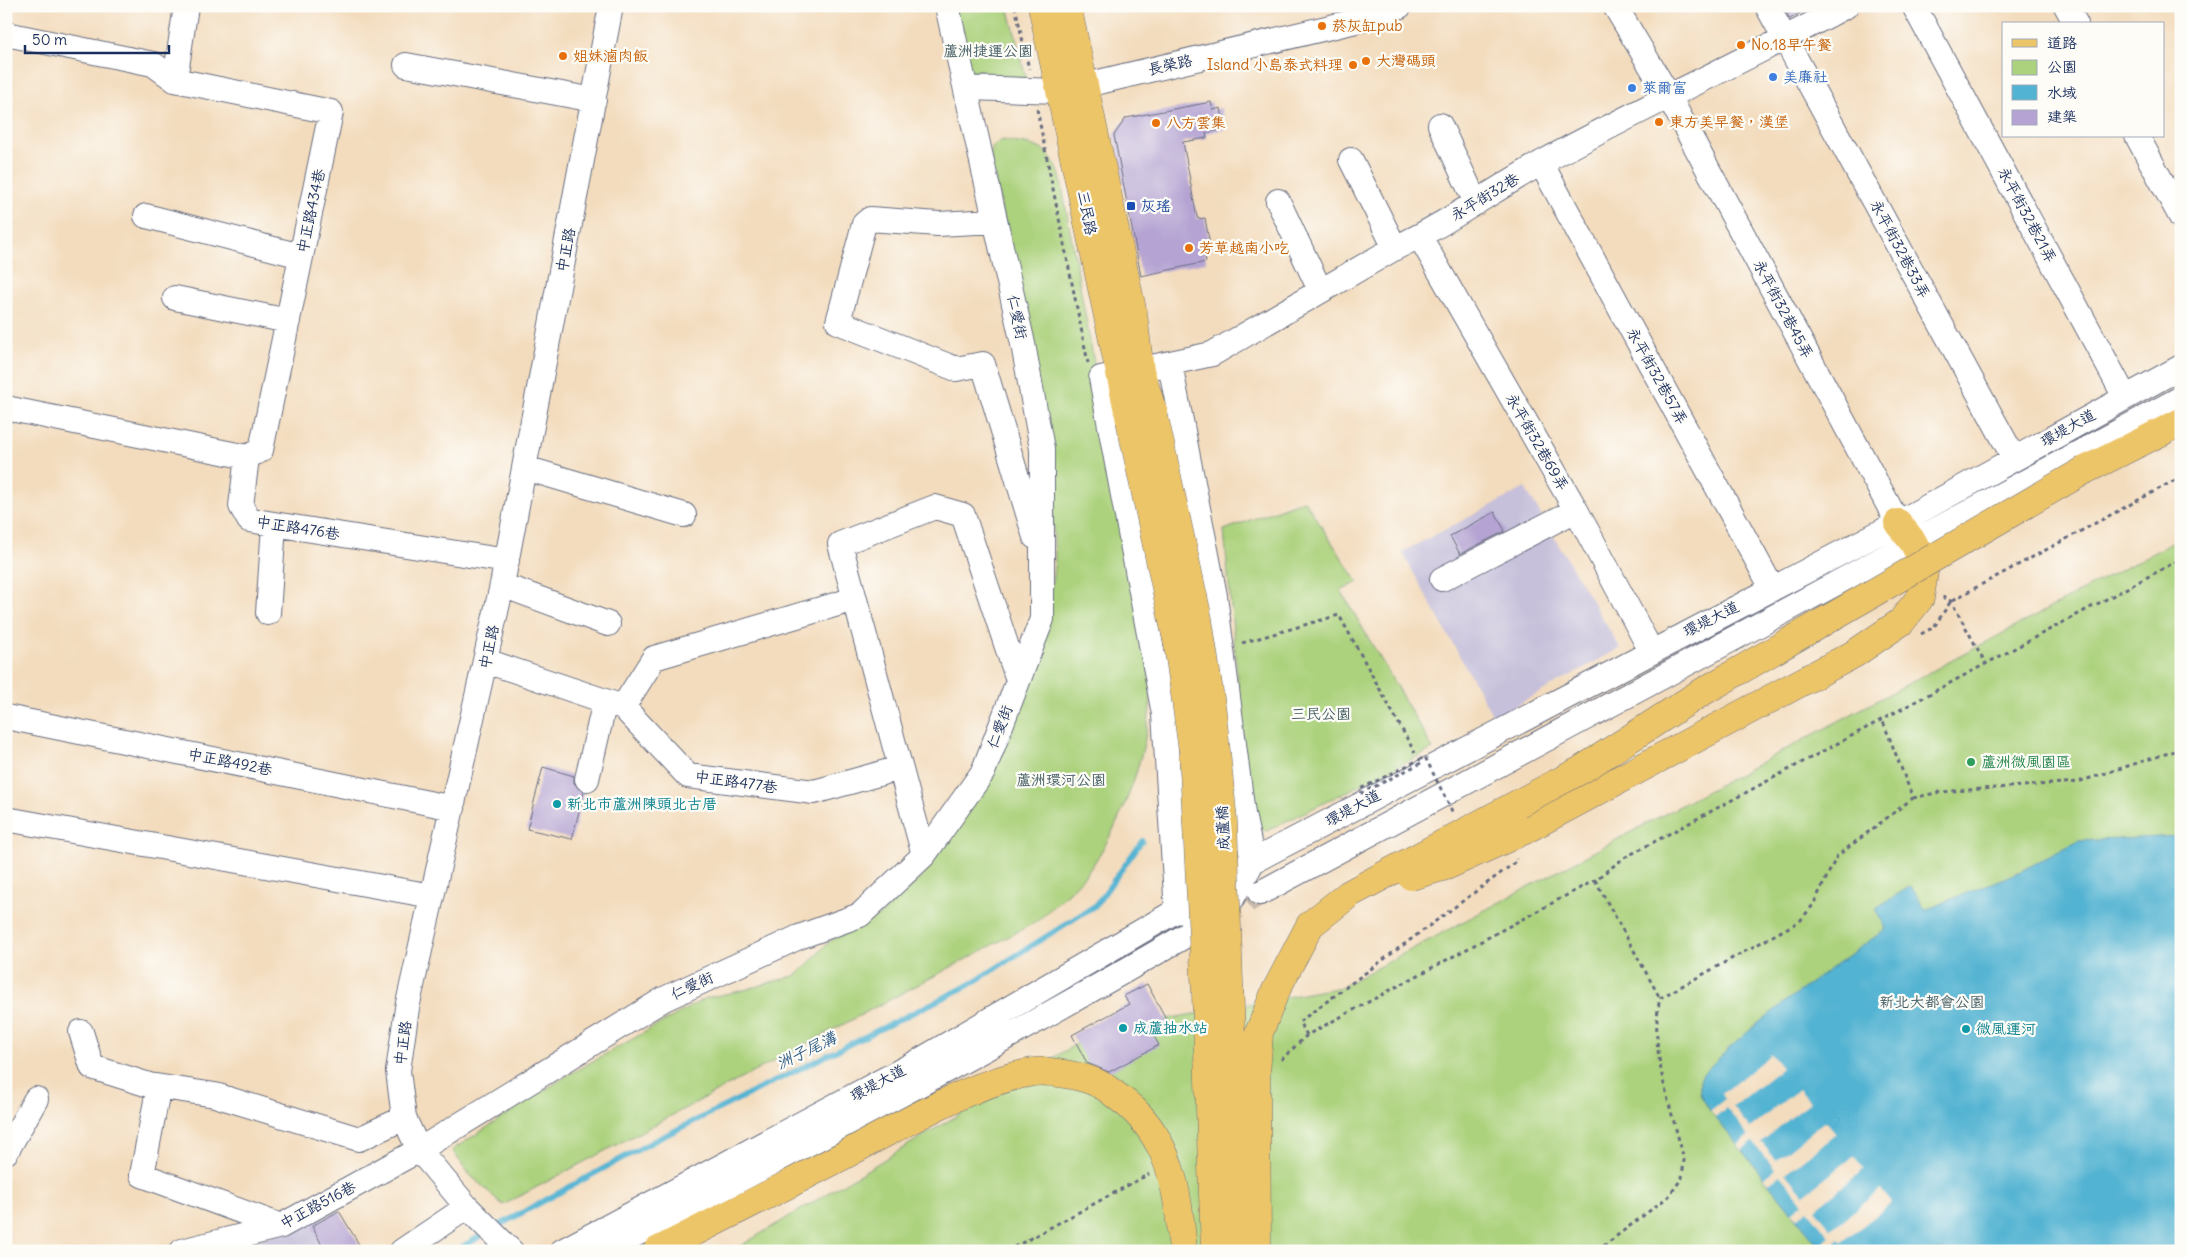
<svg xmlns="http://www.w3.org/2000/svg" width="2187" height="1257" viewBox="0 0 2187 1257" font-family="Delius,'LXGW WenKai TC',sans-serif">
  <rect width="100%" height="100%" fill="#fdfcf7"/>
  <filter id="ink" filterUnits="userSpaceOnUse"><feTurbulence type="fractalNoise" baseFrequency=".02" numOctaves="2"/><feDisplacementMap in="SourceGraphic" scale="10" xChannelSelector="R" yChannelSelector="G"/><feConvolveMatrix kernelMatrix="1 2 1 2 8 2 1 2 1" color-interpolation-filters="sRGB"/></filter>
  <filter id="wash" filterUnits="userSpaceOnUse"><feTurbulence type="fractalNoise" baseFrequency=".0096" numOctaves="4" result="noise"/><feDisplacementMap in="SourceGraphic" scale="20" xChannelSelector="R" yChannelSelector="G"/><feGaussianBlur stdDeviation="1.12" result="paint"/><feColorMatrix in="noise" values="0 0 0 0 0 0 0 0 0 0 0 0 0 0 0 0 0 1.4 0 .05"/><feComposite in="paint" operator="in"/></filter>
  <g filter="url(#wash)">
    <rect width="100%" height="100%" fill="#f3dcbd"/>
    <!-- industrial -->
    <path fill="#c6c0da" d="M1525,488L1620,648L1494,718L1402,552Z
      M339,1211L363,1251H225Z"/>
    <!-- green -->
    <path fill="#acd27d" stroke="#64806e" d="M946,6H1008L1029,90L966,88Z
      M1003,140C1035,147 1047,142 1060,175L1152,684C1149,747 1127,816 1090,869C1077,887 1053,906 1036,922L503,1205L469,1174L452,1150L568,1075L706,998L744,990L797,975L830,941L882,914L924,875L986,779L1049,609L1055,558L1049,450L990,153L994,145Z
      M1304,500L1358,582L1341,591L1433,749L1267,831L1256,828L1250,818L1224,530Z
      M2181,538V1251H732L1096,1032L1341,987Z"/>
    <!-- water -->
    <path fill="#53b3d2" stroke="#377198" d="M2181,836V1251H1823L1710,1111L1700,1094V1077C1755,1019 1822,975 1886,929L1876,908L1911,886L1925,910L2021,871L2078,841Z"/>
    <!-- pier -->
    <path fill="#f3dcbd" d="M1771,1054L1782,1068L1733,1107L1750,1128L1799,1089L1810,1102L1761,1142L1776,1160L1825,1121L1836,1134L1786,1173L1804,1195L1854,1156L1864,1169L1815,1209L1831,1229L1881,1190L1892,1203L1842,1242L1839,1239L1826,1251L1819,1246L1830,1237L1808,1210L1797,1218L1792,1212L1803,1203L1780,1175L1769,1183L1764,1178L1775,1169L1753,1142L1742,1150L1738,1145L1749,1136L1726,1108L1715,1117L1710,1111L1725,1099L1722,1094Z"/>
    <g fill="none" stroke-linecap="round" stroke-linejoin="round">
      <!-- stream -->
      <path stroke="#53b3d2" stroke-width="5.5" d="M496,1227L654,1141L969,985L1096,905L1142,841
        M455,1251L486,1233"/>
    </g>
    <g id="blocks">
      <!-- building -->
      <path fill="#b5a4d3" d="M1783,6H1812L1790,19Z
        M1211,102L1213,110L1221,108L1225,129L1206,133L1207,138L1183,142L1196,213L1198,219L1205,218L1211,251L1205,252L1206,262L1141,276L1114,135L1126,118Z
        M1495,512L1505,531L1460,554L1450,536Z
        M543,767L574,776V783L584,792L572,839L527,829Z
        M1147,984L1169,1024L1152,1033L1159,1045L1109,1072L1087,1063L1072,1035L1129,1004L1124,996Z
        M339,1211L363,1251H325L312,1226Z"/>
    </g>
  </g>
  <g filter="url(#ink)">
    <use href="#blocks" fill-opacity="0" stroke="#676c7f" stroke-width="1"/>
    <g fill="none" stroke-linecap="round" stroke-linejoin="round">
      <!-- minor-tunnel -->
      <path stroke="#c8b9aa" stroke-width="24" stroke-dasharray="24 12" stroke-linecap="butt" d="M1216,920L1260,893"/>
      <defs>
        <path id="minor" d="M1615,6L1668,95L1898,523
          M1767,6L2014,458
          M1914,6L2125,397
          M2066,6L2076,24
          M6,34L153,64L175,80L331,112L261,450L247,457
          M406,65L594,100
          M175,80L186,6
          M966,88L1061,91L1381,15L1400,6
          M1440,125L1476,203
          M2137,136L2181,217
          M1351,160L1395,248
          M1541,163L1772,588
          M1278,201L1320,290
          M146,216L301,256
          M995,221L938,224L870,219L864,224L838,322L956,369L983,364L1035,537
          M1420,237L1576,510L1651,651
          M175,298L288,321
          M1170,364L1215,596L1243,814L1253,861L1222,917L1177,911L1164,714L1101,378L1212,354L1395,248C1447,224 1493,190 1543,162C1643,107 1746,60 1846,6
          M6,408L247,457
          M247,457L241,506L249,520L507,561
          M525,468L684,515
          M1442,579L1576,510
          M502,585L608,624
          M268,613L274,525
          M486,661L623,707L688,776L814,792L900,768
          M623,707L654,658L855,599
          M6,717L453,808
          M587,779L605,701
          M6,819L432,896
          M924,855L840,544L935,507L963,515L1018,680
          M1240,868L1898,523L2181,367
          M1260,893L2181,398
          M81,1032L92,1067L149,1085L215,1095L359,1139L404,1118
          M156,1101L142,1175L281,1226
          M6,1152L36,1099
          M182,1251L281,1226L419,1150L664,999L799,937L860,915L924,855L983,772L1042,619V449L1023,344L947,6
          M402,1251L467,1207
          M511,1251L467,1207L419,1150L404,1118L398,1071L407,1008L502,585L611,6
          M562,1251L917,1062L1188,904
          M604,1251C801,1148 998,1046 1190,933"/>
        <path id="major" d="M1042,6L1130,420
          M1067,6L1133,314L1140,371L1153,412
          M2085,470L2181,422
          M1525,830L1854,654L1901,622L1920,598L1925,565L1913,542L1898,523
          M657,1251L789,1184"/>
      </defs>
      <!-- minor casing -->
      <use href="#minor" stroke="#676c7f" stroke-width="26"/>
      <!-- major casing -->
      <use href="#major" stroke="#676c7f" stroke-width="29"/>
      <!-- path -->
      <path stroke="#676c7f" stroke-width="3" stroke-dasharray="4 4" stroke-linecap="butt" d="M1015,6L1029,69
        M1037,109L1088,363
        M1944,596V599L1951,601L1986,664
        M1921,634L1934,627L1951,601L2181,477
        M1242,643L1339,615L1415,753
        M1913,798L1940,792L2078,782L2181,749
        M1595,880L1660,998
        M1307,1035L1299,1022L1517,861L1516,859
        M1281,1060L1307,1035L1595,880L1624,858L2181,559
        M1007,1251L1149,1174
        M1597,1251L1669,1196L1682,1178L1684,1160C1672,1108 1648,1052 1660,998L1800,921L1813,905L1837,856L1913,798L1882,719"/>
      <!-- minor -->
      <use href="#minor" stroke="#fff" stroke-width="24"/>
      <!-- major -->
      <use href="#major" stroke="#edc569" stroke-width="28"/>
      <defs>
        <path id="major-bridge" d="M1153,412L1198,619L1212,712L1223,820L1239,1251
          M1130,420L1178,644L1193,751L1206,994L1215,1251
          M1411,876L1446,866L1525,830
          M789,1184C824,1166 858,1148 893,1129C937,1106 982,1081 1033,1072C1048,1070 1085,1076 1099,1084C1106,1087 1112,1092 1118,1097C1171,1134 1178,1191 1183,1251
          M1257,1251L1256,1073L1259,1033L1275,992L1310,925L1349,894L1581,770L1699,694L2085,470"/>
      </defs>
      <!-- major-bridge casing -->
      <use href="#major-bridge" stroke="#676c7f" stroke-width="29" stroke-linecap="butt"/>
      <!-- path-bridge -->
      <path stroke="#676c7f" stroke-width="3" stroke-dasharray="4 4" stroke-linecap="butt" d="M1421,763L1362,793L1360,789L1425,757L1453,813"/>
      <!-- major-bridge -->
      <use href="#major-bridge" stroke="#edc569" stroke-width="28"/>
    </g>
  </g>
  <!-- markers -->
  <g fill="#e8710a" stroke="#fdfcf7" stroke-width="2">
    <circle cx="1322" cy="26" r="5"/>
    <circle cx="1741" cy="45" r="5"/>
    <circle cx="563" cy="56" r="5"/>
    <circle cx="1366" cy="61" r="5"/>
    <circle cx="1353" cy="65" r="5"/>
    <circle cx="1659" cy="122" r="5"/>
    <circle cx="1156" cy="123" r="5"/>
    <circle cx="1189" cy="248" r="5"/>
  </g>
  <g fill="#3f7fe0" stroke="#fdfcf7" stroke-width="2">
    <circle cx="1773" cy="77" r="5"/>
    <circle cx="1632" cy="88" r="5"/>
  </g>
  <rect fill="#1a4fb4" stroke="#fdfcf7" stroke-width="2" x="1126" y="201" width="10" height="10" rx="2.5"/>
  <circle fill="#2e9e5b" stroke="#fdfcf7" stroke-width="2" cx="1971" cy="762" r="5"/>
  <g fill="#0f9aa8" stroke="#fdfcf7" stroke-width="2">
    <circle cx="557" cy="804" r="5"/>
    <circle cx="1123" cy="1028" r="5"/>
    <circle cx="1966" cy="1029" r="5"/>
  </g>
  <g text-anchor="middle" stroke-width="4.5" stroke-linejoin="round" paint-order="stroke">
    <!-- food labels -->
    <g font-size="15" fill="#c56008" stroke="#fdfcf7" text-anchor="start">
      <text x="1332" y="31">菸灰缸pub</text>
      <text x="1751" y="50">No.18早午餐</text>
      <text x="573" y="61">姐妹滷肉飯</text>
      <text x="1376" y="66">大灣碼頭</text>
      <text x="1343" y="70" text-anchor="end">Island 小島泰式料理</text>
      <text x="1669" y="127">東方美早餐，漢堡</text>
      <text x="1166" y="128">八方雲集</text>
      <text x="1199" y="253">芳草越南小吃</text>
    </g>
    <!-- park labels -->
    <g font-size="15" fill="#466067" stroke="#fdfcf7">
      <text x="988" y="56">蘆洲捷運公園</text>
      <text x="1321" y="719">三民公園</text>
      <text x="1061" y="785">蘆洲環河公園</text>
      <text x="1932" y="1007">新北大都會公園</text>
    </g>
    <!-- street labels -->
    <g font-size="15" fill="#1b2f5e" stroke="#fdfcf7">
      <text transform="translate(1170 65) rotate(-13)" y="5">長榮路</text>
      <text transform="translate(1485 197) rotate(-31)" y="5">永平街32巷</text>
      <text transform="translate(311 211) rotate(-78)" y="5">中正路434巷</text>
      <text transform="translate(1087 213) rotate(79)" y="5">三民路</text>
      <text transform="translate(2027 215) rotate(62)" y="5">永平街32巷21弄</text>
      <text transform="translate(1900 249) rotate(62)" y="5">永平街32巷33弄</text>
      <text transform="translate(566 250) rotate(-79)" y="5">中正路</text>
      <text transform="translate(1783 309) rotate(62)" y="5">永平街32巷45弄</text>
      <text transform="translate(1017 317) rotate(78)" y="5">仁愛街</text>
      <text transform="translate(1657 376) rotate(61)" y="5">永平街32巷57弄</text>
      <text transform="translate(2068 428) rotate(-29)" y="5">環堤大道</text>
      <text transform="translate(1537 442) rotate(60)" y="5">永平街32巷69弄</text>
      <text transform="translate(298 528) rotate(9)" y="5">中正路476巷</text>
      <text transform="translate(1711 619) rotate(-27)" y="5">環堤大道</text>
      <text transform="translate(489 647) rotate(-78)" y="5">中正路</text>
      <text transform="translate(1000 727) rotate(-69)" y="5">仁愛街</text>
      <text transform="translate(230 762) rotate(11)" y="5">中正路492巷</text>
      <text transform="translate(736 782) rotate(8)" y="5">中正路477巷</text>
      <text transform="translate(1353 808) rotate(-28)" y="5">環堤大道</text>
      <text transform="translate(1223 828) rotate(-93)" y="5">成蘆橋</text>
      <text transform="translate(692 986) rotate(-25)" y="5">仁愛街</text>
      <text transform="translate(403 1043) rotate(-82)" y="5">中正路</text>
      <text transform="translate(878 1083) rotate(-28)" y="5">環堤大道</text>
      <text transform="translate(318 1205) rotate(-28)" y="5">中正路516巷</text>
    </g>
    <!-- shop labels -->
    <g font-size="15" fill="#366cbe" stroke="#fdfcf7" text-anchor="start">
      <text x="1783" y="82">美廉社</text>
      <text x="1642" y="93">萊爾富</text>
    </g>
    <!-- transit labels -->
    <g font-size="15" fill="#164399" stroke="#fdfcf7" text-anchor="start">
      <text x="1141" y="211">灰瑤</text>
    </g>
    <!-- leisure labels -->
    <g font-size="15" fill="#27864d" stroke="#fdfcf7" text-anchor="start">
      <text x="1981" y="767">蘆洲微風園區</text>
    </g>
    <!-- culture labels -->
    <g font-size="15" fill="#0d838f" stroke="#fdfcf7" text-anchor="start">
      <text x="567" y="809">新北市蘆洲陳頭北古厝</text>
      <text x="1133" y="1033">成蘆抽水站</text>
      <text x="1976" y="1034">微風運河</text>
    </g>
    <!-- water labels -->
    <g font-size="16" font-style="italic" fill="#2f5d87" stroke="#fdfcf7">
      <text transform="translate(806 1050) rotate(-26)" y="6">洲子尾溝</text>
    </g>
  </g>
  <!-- margin -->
  <rect width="2187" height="1257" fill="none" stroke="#fdfcf7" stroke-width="25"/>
  <!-- legend -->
  <rect x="2002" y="22" width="162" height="115" fill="#fdfcf7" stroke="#a3aaba"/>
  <rect x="2012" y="39" width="25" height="8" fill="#edc569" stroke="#a3aaba"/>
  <text x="2047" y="48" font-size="15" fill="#1b2f5e">道路</text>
  <rect x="2012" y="60" width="25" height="15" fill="#acd27d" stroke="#a3aaba"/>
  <text x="2047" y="72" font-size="15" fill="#1b2f5e">公園</text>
  <rect x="2012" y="85" width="25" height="15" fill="#53b3d2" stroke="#a3aaba"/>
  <text x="2047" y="98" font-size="15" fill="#1b2f5e">水域</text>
  <rect x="2012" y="110" width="25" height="15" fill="#b5a4d3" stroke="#a3aaba"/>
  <text x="2047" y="122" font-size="15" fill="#1b2f5e">建築</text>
  <!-- scale -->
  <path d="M25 45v8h144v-8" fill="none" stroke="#1b2f5e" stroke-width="2.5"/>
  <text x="32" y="45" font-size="15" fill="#1b2f5e" stroke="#fdfcf7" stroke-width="4" paint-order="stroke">50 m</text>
</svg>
